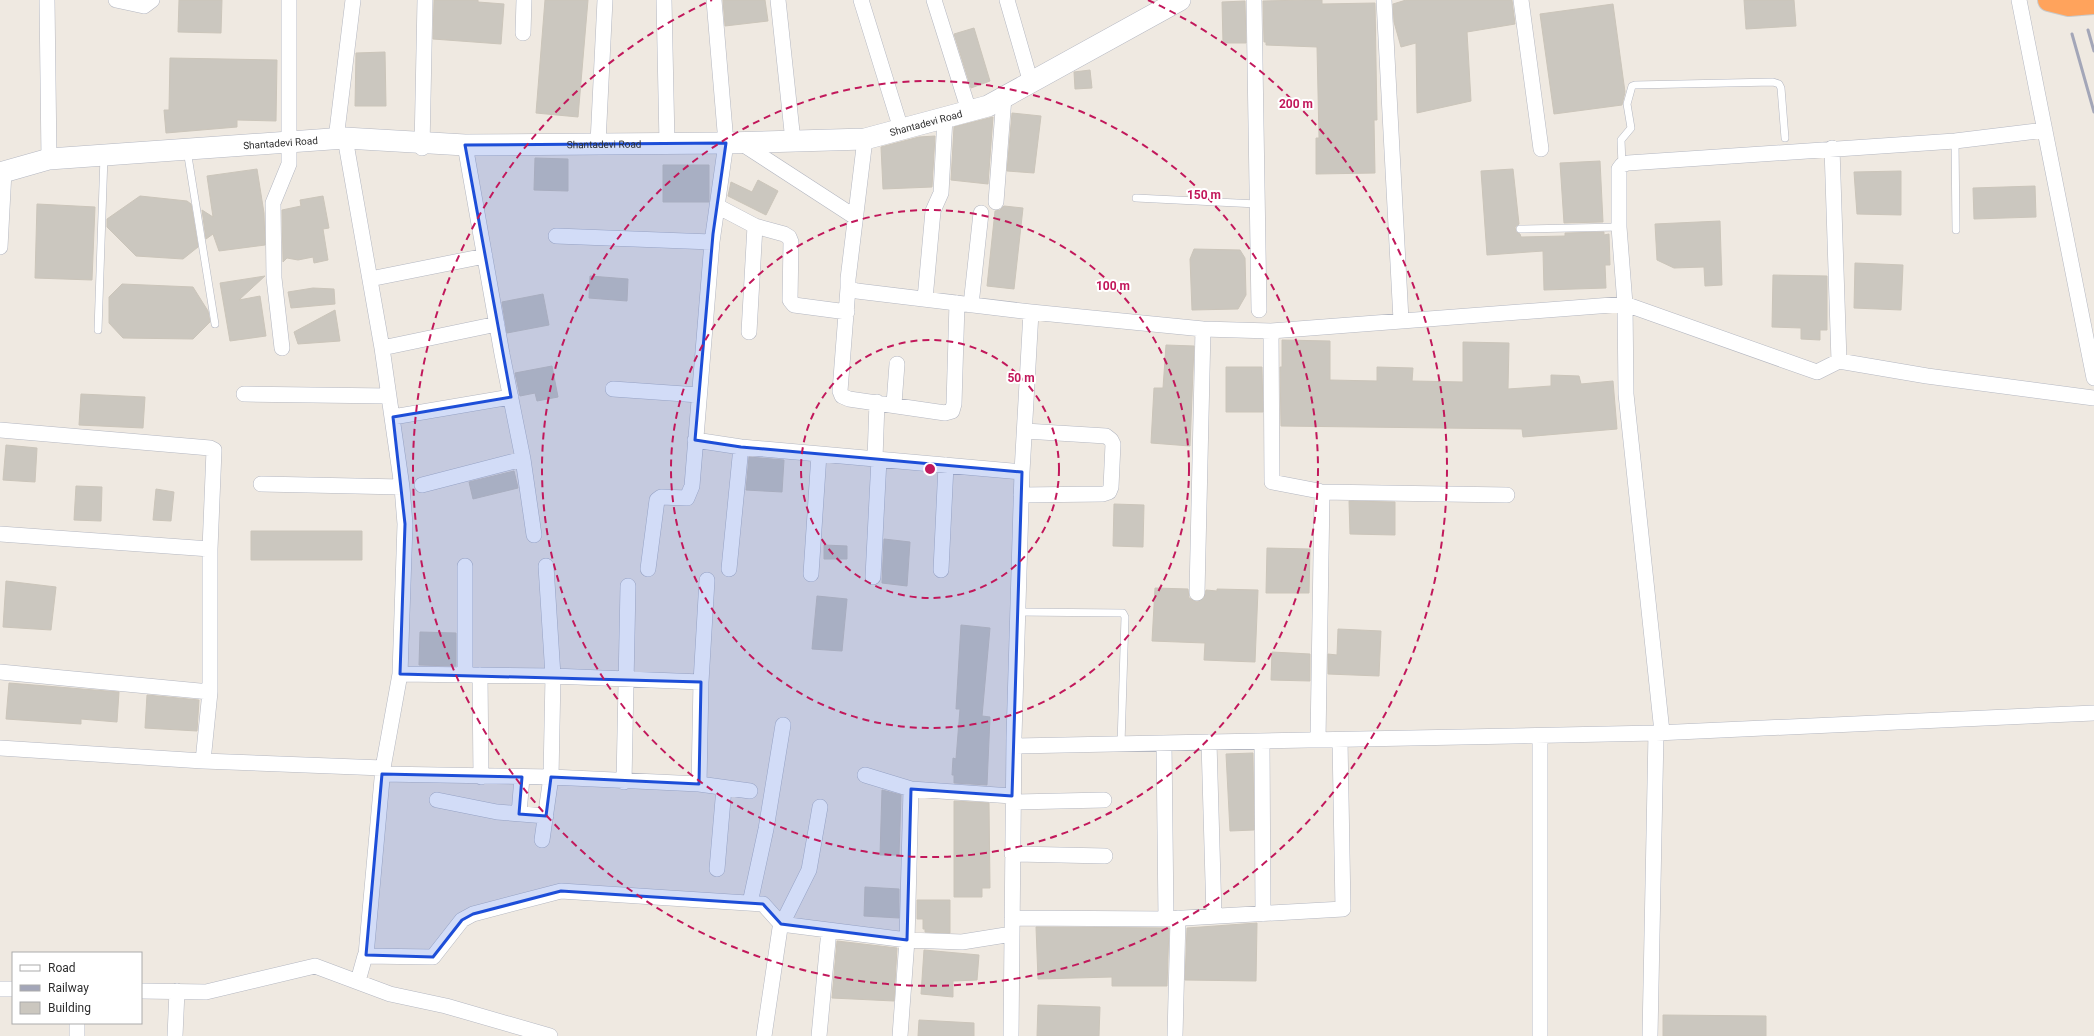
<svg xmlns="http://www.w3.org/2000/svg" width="2094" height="1036" viewBox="0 0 2094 1036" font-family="Roboto,sans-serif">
  <rect width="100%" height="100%" fill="#efe9e1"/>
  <!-- building -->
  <path fill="#cbc7bf" stroke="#cbc5ba" d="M179,0H222L221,33L178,32Z
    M434,0H478V2L504,4L501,44L433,39Z
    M545,0H588L578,117L536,113Z
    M723,0H765L768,21L725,26Z
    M1306,0H1322V4L1375,3L1377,120H1374L1375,173L1316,174V138H1319L1317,47L1266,45V42H1264L1263,1Z
    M1406,0H1512L1515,24L1467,32L1471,101L1417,113L1416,43L1401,47L1394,22L1393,4Z
    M1744,0H1794L1796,26L1746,29Z
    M1245,1L1246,43H1223L1222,2Z
    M1613,4L1625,92L1622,105L1554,114L1540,14Z
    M974,28L990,81L971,88L954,34Z
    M385,52L386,106H355L356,53Z
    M170,58L277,60L276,121L237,120V127L166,133L164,110H169Z
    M1090,70L1092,88L1075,89L1074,72Z
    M1012,113L1041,116L1034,173L1007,171Z
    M993,117L988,184L951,180L954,127Z
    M935,136L932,187L883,189L881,147L919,137Z
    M535,158L568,159V191L534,190Z
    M1600,161L1603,222L1564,223L1560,163Z
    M663,165H709V202H663Z
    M257,169L264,213L265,245L219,251L213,234L206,239L202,210L213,217L207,176Z
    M1513,169L1519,224L1515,227L1516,232L1520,234L1521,237L1565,236V233L1604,232V235L1609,234L1610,265H1605L1606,288L1544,290L1543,251L1487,255L1481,171Z
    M1901,171V215L1857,214L1854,172Z
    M758,180L778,191L766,215L728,196L731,182L752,192Z
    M2035,186L2036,217L1974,219L1973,188Z
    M140,196L187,201L191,204L198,247L183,259L136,256L107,227V219Z
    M323,196L329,228L323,229L328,260L314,263L313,257L298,260L287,258L283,262L282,210L301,206L300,200Z
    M37,204L95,207L92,280L35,278Z
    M1004,206L1023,208L1014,289L987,286L995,211L1000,210Z
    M1720,221L1722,285L1705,286L1704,267L1674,268L1657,260L1655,224Z
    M1194,249L1240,250L1245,258L1246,295L1238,309L1192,310L1190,259Z
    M1855,263L1903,265L1901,310L1854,308Z
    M1773,275L1827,276V330H1820V340L1801,339V328L1772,327Z
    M265,276L239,300L260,296L266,336L230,341L220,283Z
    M590,276L628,279L627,301L589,298Z
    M122,284L193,287L208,311L210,322L193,339L123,338L109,323V297Z
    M313,288L334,289L335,304L291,308L288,292Z
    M543,294L549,325L507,333L502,302Z
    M335,310L340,341L298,344L294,332Z
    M1282,340L1330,341V380L1377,381V367L1413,368L1412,381L1463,382V342L1509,343L1508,389L1551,386V375L1579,376L1581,384L1613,381L1617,429L1523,437L1522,429L1281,426L1280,367H1282Z
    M1166,345L1194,346L1190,446L1151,443L1154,388H1163Z
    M552,366L558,397L537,401L535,393L520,396L515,373Z
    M1226,367H1262L1263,412H1226Z
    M81,394L145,397L143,428L79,425Z
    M6,445L37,448L35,482L3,480Z
    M749,457L784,460L782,492L746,490Z
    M514,471L518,488L473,499L469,482Z
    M76,486L102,487L101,521L74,520Z
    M156,489L174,492L171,521L153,520Z
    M1349,501L1395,502V535L1350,534Z
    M1114,504L1144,505L1143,547L1113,546Z
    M251,531H362V560H251Z
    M884,539L910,542L907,586L882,583Z
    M824,545L847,546V559H824Z
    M1267,548L1310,549L1309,593H1266Z
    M6,581L56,587L51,630L3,627Z
    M1155,588L1188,589L1189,598L1197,602L1204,598L1206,590L1217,591V589L1258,590L1255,662L1204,660L1205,643L1152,641Z
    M817,596L847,599L842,651L812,649Z
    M961,625L990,628L982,716L990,717L987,785L954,783V775H952L953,758L956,759L960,709H956Z
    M1338,629L1381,631L1379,676L1328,674V654L1337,655Z
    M420,632L456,633V666L419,665Z
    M1272,652L1310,654V681L1271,680Z
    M9,683L119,692L117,722L81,719V724L6,719Z
    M147,695L199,700L197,731L145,728Z
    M1253,753L1254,830L1230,831L1226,754Z
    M882,790L901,795L899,855H880Z
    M954,801L989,803L990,888H982V897H954Z
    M865,887L899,889V918L864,916Z
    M917,900H950V933L925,932V929H923V919H917Z
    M1257,923L1256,981L1185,980L1187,928Z
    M1036,927L1169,928L1167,986H1112V977L1038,979Z
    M837,941L897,948L894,1001L832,998Z
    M924,950L979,955L977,980L953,981V997L921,994Z
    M1038,1005L1100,1007L1099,1036H1037Z
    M1663,1015L1766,1016V1036H1663Z
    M919,1020L974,1023V1036H918Z"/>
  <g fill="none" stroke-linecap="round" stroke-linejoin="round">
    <defs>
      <path id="lane" d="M1955,141L1956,230
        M187,150L215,324
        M1622,165L1621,140L1631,128L1627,104L1632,86L1635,85L1773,82L1779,84L1781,88L1785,138
        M1136,198L1257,204
        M1520,229L1619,227
        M98,330L104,156
        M1017,612L1123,613L1125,617L1121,744"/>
      <path id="street" d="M47,0L49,159
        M116,0L144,6L152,0
        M664,0L667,143
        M778,0L793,141
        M861,0L901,129
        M934,0L969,111
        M1007,0L1031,83
        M1254,0L1259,310
        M1384,0L1401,320
        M1521,0L1541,149
        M2019,0L2094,378
        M523,33L524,0
        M345,138L382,348L402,487L405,524L400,674L383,768L366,955
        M336,139L353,0
        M865,139L848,279V288L857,291L1031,312L1203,329L1271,331L1625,304L1817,372L1839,361L1927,376L2094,398
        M598,143L605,0
        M741,143L855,217
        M465,145L502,354L523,459L534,535
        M422,148L425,0
        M1832,148L1839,361
        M996,202L1004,97
        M717,206L755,226L784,234L789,237L791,242L790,300L794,305L847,312
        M556,236L712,242
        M0,247L4,171
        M370,279L485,256
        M848,288L840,391L842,396L849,399L945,413L952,411L954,404L957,303
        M925,299L933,211L941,193L945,117
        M971,305L981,213
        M1271,331L1272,482L1319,491L1322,495L1318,740
        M749,332L755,226
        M282,348L274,278L273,203L289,164V0
        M382,348L497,324
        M613,389L699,395
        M244,394L389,396
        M894,404L897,364
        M393,417L511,397
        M0,430L210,448L214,450L210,549V692L203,761
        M695,440L741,447L1022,472
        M875,459L877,402
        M261,484L402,487
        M422,485L523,459
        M1321,492L1507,495
        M1021,495L1103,494L1109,492L1111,487L1113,444L1111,440L1106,436L1025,431
        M0,534L210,549
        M465,566V675
        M648,569L657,500L661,497L687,498L692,486L712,242L726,143L714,0
        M729,569L741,447
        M941,570L946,465
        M811,574L819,454
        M873,577L879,459
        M1197,593L1203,329
        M0,672L210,692
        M400,674L553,676L701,682
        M480,675L481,777
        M1662,732L1626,394L1625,304L1619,227V169L1622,165L1628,163L1955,141L2045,130
        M1540,736V1036
        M1262,741L1263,914
        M1209,742L1214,916
        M1164,743L1166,919
        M1014,746L1656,733L2094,713
        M0,748L203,761L383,768
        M382,774L551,777L699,784L750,791
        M865,775L911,789L1012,796
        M624,782L628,586
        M699,784L701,682L707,580
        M437,800L497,812L546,816
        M1013,802L1104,800
        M519,814L522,777
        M542,840L551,777L553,676L546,566
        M1012,854L1105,856
        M717,869L724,788
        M750,903L766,829L783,725
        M1012,918L1166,919L1343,909L1340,740
        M358,981L365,956L433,957L462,920L473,914L561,891L763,904L781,924L907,940L962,942L1012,934
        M0,989H13
        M141,991L206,992L315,966L390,994L446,1006L550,1036
        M77,1036V1023
        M175,1036L177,991
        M764,1036L780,928L809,870L820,807
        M819,1036L829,930
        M900,1036L907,940L911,789
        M1011,1036L1014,737L1022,472L1031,312
        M1175,1036L1178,918
        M1650,1036L1656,733"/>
      <g id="secondary">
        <path id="s1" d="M0,173L49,159L345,138L465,145L726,143L865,139L988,106L1180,0"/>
      </g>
      <path id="highway" d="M2049,0L2069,5L2094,3"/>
    </defs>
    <!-- lane casing -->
    <use href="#lane" stroke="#b4b7c1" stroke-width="8"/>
    <!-- street casing -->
    <use href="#street" stroke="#b4b7c1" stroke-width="16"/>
    <!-- secondary casing -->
    <use href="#secondary" stroke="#b4b7c1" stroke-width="22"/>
    <!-- highway casing -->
    <use href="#highway" stroke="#c9c9c9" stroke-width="24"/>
    <!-- lane -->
    <use href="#lane" stroke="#fff" stroke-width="7"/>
    <!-- street -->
    <use href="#street" stroke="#fff" stroke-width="15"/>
    <!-- secondary -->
    <use href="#secondary" stroke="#fff" stroke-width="21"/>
    <!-- highway -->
    <use href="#highway" stroke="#ffa35c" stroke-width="22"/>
    <!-- rail -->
    <path stroke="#a3a6b8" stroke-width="3" d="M2088,30L2094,51
      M2072,34L2094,112"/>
  </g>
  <!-- marked area -->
  <path fill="#1d4ed8" fill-opacity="0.2" stroke="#1d4ed8" stroke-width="3" stroke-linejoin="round" d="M726,143L713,234L695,440L741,447L1022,472L1012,796L911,789L907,940L781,924L763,904L561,891L473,914L462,920L433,957L366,955L382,774L522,777L519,814L546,816L551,777L699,784L701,682L400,674L405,524L393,417L511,397L465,145Z"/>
  <!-- distance rings -->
  <g fill="none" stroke="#c2185b" stroke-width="2" stroke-dasharray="7 5">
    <circle cx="930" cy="469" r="129"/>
    <circle cx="930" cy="469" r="259"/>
    <circle cx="930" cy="469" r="388"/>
    <path d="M1148 0A517 517 0 1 1 712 0"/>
  </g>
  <g text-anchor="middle" stroke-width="4" stroke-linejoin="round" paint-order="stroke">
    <!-- street labels -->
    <g font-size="10" fill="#2e2e2e" stroke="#fff">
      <text dy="4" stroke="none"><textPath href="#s1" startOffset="931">Shantadevi Road</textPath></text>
      <text dy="4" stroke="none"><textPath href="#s1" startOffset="283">Shantadevi Road</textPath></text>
      <text dy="4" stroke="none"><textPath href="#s1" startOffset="607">Shantadevi Road</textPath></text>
    </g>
  </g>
  <circle cx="930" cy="469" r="6" fill="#c2185b" stroke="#fff" stroke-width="2"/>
  <g font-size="12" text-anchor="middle" font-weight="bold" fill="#c2185b" stroke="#fff" stroke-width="4" stroke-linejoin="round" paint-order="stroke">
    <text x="1296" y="108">200 m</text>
    <text x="1204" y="199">150 m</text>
    <text x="1113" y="290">100 m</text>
    <text x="1021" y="382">50 m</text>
  </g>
  <!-- legend -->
  <rect x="12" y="952" width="130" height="72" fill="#ffffff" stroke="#ababab"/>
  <rect x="20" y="965" width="20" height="6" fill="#ffffff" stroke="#ababab"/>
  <text x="48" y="972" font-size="12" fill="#2e2e2e">Road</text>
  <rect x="20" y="985" width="20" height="6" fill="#a3a6b8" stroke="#ababab"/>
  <text x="48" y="992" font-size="12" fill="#2e2e2e">Railway</text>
  <rect x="20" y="1002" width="20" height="12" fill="#cbc7bf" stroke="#ababab"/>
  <text x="48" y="1012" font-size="12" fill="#2e2e2e">Building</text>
</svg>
